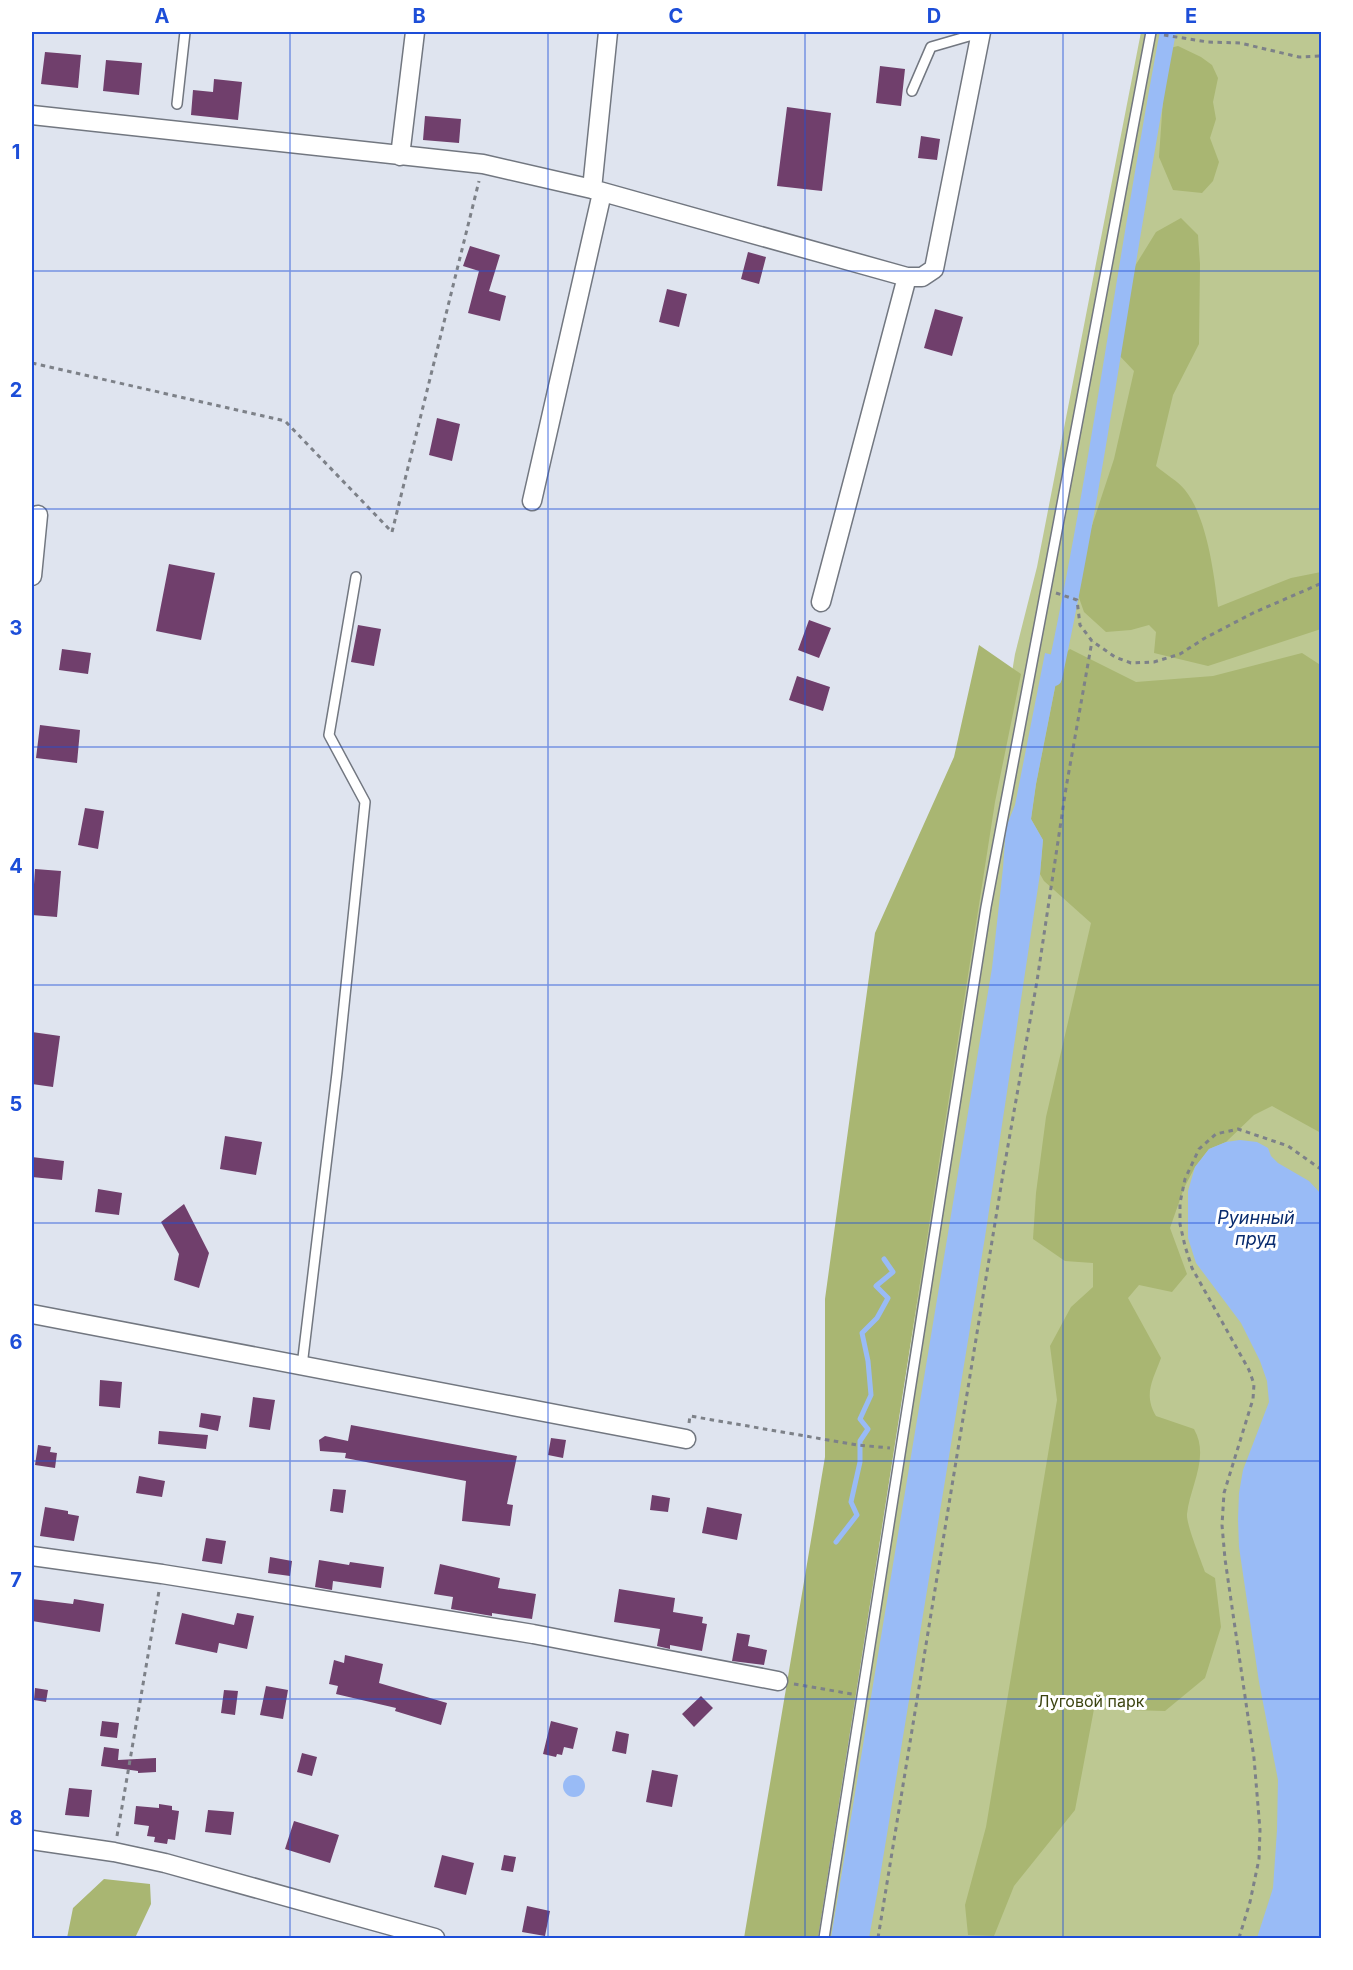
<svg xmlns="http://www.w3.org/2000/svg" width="1353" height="1970" viewBox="0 0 1353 1970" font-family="Inter,sans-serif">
  <rect width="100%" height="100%" fill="#dfe4ef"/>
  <!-- green -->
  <path fill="#bdc892" d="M1141,32H1321V1938H821L895,1455L976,892L1015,654L1037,567Z"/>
  <!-- forest -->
  <path fill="#a9b672" d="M1178,46L1201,57L1212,65L1218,78L1213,102L1216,119L1210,138L1219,162L1213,181L1202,193L1173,190L1159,157L1164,85L1170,48Z
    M1181,218L1198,235L1200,264L1199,344L1173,395L1156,466C1165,474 1178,481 1185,490C1207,517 1214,574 1218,607L1291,578L1321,572V629L1208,666L1154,653L1156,632L1149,625L1131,630L1106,632L1084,612L1078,595L1076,574L1114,459L1134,371L1117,353L1135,266L1156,232Z
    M979,645L1021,674L995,802L818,1938H744L825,1457V1299L875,933L954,757Z
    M1070,649L1136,682L1213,676L1302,653L1322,666L1321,1133L1272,1106L1254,1115L1226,1142L1209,1149L1195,1167L1184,1188L1170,1228L1187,1274L1172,1292L1139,1285L1128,1298L1161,1358C1153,1380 1143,1394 1156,1416L1194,1429C1210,1457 1190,1486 1187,1514C1186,1524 1201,1560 1205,1572L1215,1578L1221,1627L1205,1678L1165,1711L1094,1709L1075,1810L1014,1886L994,1936L968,1935L965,1905L986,1827L1057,1400L1050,1346L1071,1307L1093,1287V1263L1065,1261L1033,1239L1036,1193L1046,1117L1091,923L1044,881L1040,874L1043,840L1031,819L1036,784L1061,657Z
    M104,1879L150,1884L151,1904L135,1938H67L73,1908Z"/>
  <!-- water -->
  <path fill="#99bbf6" d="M1045,653L1061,657L1036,784L1031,819L1043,840L1040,874L985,1237L879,1883L869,1938H831L992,968L1003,868L1006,827L1015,805Z
    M1240,1140L1257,1142L1268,1148L1271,1156L1278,1163L1309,1181L1321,1194V1938H1257L1273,1888L1277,1830L1278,1780L1259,1682L1239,1547L1238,1519L1239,1493L1243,1470L1269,1402L1267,1381L1260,1361L1241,1323L1196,1263L1188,1238V1191L1195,1167L1209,1149L1226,1142Z
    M563 1786a11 11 0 1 1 22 0a11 11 0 1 1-22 0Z"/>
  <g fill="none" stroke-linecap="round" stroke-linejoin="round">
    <!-- stream -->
    <path stroke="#99bbf6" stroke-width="5" d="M836,1542L857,1515L851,1502L860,1462V1441L868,1429L860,1419L871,1395L868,1361L862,1333L877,1318L888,1298L876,1286L893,1272L884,1259"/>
    <!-- canal -->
    <path stroke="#99bbf6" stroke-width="16" d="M1054,678C1100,464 1127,246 1168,32"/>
  </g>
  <!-- building -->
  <path fill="#703f6c" d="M45,52L81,55L78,88L41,84Z
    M106,60L142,63L139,95L103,91Z
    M880,66L905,69L901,106L876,103Z
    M214,79L242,82L238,120L191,115L193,90L213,92Z
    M787,107L831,113L822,191L777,186Z
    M425,116L461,119L459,143L423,140Z
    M921,136L940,139L937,160L918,158Z
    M470,246L500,255L489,291L506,296L500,321L468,313L479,271L463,266Z
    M748,252L766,257L759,284L741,279Z
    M667,289L687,294L679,327L659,322Z
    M935,309L963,317L952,356L924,348Z
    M437,418L460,424L452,461L429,455Z
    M169,564L215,573L201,640L156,631Z
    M809,620L831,628L819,658L798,650Z
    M358,625L381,629L374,666L351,662Z
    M62,649L91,653L88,674L59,670Z
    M797,676L830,687L823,711L789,700Z
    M40,725L80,730L77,763L36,758Z
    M85,808L104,811L98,849L78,845Z
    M35,869L61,871L57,917L32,915Z
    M32,1032L60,1036L53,1087L32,1084Z
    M225,1136L262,1142L256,1175L220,1169Z
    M32,1157L64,1161L62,1180L32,1177Z
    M98,1189L122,1193L119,1215L95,1212Z
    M184,1204L209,1253L199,1288L174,1280L179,1254L161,1222Z
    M100,1380L122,1382L120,1408L99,1406Z
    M253,1397L275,1400L270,1430L249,1427Z
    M201,1413L221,1416L218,1431L199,1427Z
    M351,1425L517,1456L507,1504L513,1505L510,1526L462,1521L466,1481L345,1458L346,1453L320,1451L319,1440L325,1436L348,1441Z
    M159,1431L208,1435L206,1449L158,1444Z
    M551,1438L566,1440L563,1458L548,1455Z
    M38,1445L51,1447L50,1452L57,1453L55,1468L35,1465Z
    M139,1476L165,1481L162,1497L136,1493Z
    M333,1489L346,1490L343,1513L330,1511Z
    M652,1495L670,1498L668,1512L650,1510Z
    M45,1507L68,1511V1514L79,1516L74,1541L40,1536Z
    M707,1507L742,1514L737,1540L702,1533Z
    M206,1538L226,1541L222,1564L202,1561Z
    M270,1557L292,1561L290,1576L268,1573Z
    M319,1560L349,1565L350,1562L384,1567L381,1588L333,1581L332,1590L315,1587Z
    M440,1564L500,1578L498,1588L536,1594L532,1619L492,1613V1616L451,1609L453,1597L434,1594Z
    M619,1589L675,1598L673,1612L703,1617L702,1623L707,1624L702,1651L670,1645V1649L657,1646L660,1629L614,1622Z
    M32,1599L73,1604L74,1599L104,1604L100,1632L32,1621Z
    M182,1613L234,1625L237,1613L254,1616L247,1649L219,1643L217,1653L175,1644Z
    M737,1633L750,1635L748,1646L767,1650L764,1665L732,1661Z
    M345,1655L383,1664L379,1683L447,1703L441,1725L395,1711L396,1708L336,1694L338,1686L329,1684L334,1660L344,1663Z
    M266,1686L288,1690L283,1719L260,1715Z
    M35,1688L48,1690L46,1702L34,1700Z
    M224,1690L238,1691L235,1715L221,1713Z
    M701,1696L713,1708L694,1727L682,1714Z
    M102,1721L119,1723L117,1738L100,1736Z
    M551,1721L578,1728L573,1749L564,1747L562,1755L557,1754L556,1757L543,1754Z
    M616,1731L629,1734L626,1754L612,1751Z
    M104,1747L119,1749L118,1760L156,1758V1772L138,1773V1771L101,1766Z
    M302,1753L317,1757L312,1776L297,1772Z
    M652,1770L678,1775L672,1807L646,1802Z
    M69,1788L92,1790L89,1817L65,1815Z
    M159,1804L172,1806V1810L179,1811L175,1840L168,1839L167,1844L154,1842L155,1837L147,1836L149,1826L134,1824L136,1806L159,1808Z
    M208,1810L234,1812L231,1835L205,1832Z
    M294,1821L339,1835L330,1863L285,1849Z
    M442,1855L474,1863L466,1895L434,1887Z
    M504,1855L516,1857L513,1872L501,1870Z
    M527,1906L550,1911L545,1936L522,1932Z"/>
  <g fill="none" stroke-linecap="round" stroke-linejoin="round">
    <defs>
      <path id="service" d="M912,91L931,47L969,36H980
        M177,104L185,32
        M302,1366L337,1073L365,802L329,735L356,577
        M824,1938L986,907L1151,32"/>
      <path id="minor" d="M32,115L483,164L592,189L907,277H922L934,269L981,32
        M400,156L415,32
        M592,189L608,32
        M532,501L602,193
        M32,576L38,515
        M821,602L907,277
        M32,1314L686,1439
        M32,1556L162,1574L533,1634L778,1681
        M32,1840L114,1852L165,1863L435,1938"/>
    </defs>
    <!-- service casing -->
    <use href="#service" stroke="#727780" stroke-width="12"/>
    <!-- minor casing -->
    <use href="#minor" stroke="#727780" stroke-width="21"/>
    <!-- path -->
    <path stroke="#7d8188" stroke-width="3" stroke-dasharray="4.5 4.5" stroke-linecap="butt" d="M1164,35L1208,42L1240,43L1299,57L1322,56
      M32,363L285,421L392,532
      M392,532L479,181
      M1056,593L1077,600L1080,625L1092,641L1115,657L1131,663L1154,662L1180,654L1205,638L1253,613L1322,583
      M689,1423L690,1416L857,1445L890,1448
      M794,1684L852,1694
      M117,1836L159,1591
      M878,1938L1003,1174L1037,981L1066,788L1092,641
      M1239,1938L1250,1902L1259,1859L1260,1830L1254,1758L1225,1559L1222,1525L1224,1493L1253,1399L1254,1384L1249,1370L1192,1268L1185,1246L1180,1224V1203L1185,1179L1199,1149L1216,1134L1238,1129L1288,1146L1322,1170"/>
    <!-- service -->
    <use href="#service" stroke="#fff" stroke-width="9"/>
    <!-- minor -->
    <use href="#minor" stroke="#fff" stroke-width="18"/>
  </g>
  <!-- grid -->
  <path fill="none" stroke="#1d4ed8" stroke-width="1.5" stroke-opacity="0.55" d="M290,32V1938M548,32V1938M805,32V1938M1063,32V1938M32,271H1322M32,509H1322M32,747H1322M32,985H1322M32,1223H1322M32,1461H1322M32,1699H1322"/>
  <g text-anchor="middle" stroke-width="6" stroke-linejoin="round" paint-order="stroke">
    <!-- park labels -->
    <g font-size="16" fill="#3c4410" stroke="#fff">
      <text x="1091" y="1707">Луговой парк</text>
    </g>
    <!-- water labels -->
    <g font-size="18" font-style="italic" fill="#082b6e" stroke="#fff">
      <text x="1256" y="1224">Руинный<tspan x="1256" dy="21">пруд</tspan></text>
    </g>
  </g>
  <!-- border -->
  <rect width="1353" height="1970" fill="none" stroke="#ffffff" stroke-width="66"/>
  <rect x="33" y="33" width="1287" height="1904" fill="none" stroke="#1d4ed8" stroke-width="2"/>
  <g font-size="20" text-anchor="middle" font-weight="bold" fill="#1d4ed8">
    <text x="162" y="23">A</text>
    <text x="419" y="23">B</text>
    <text x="676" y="23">C</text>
    <text x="934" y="23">D</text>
    <text x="1191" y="23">E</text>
    <text x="16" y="159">1</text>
    <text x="16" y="397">2</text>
    <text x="16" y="635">3</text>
    <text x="16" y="873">4</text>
    <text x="16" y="1111">5</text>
    <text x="16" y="1349">6</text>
    <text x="16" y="1587">7</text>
    <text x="16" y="1825">8</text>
  </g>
</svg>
